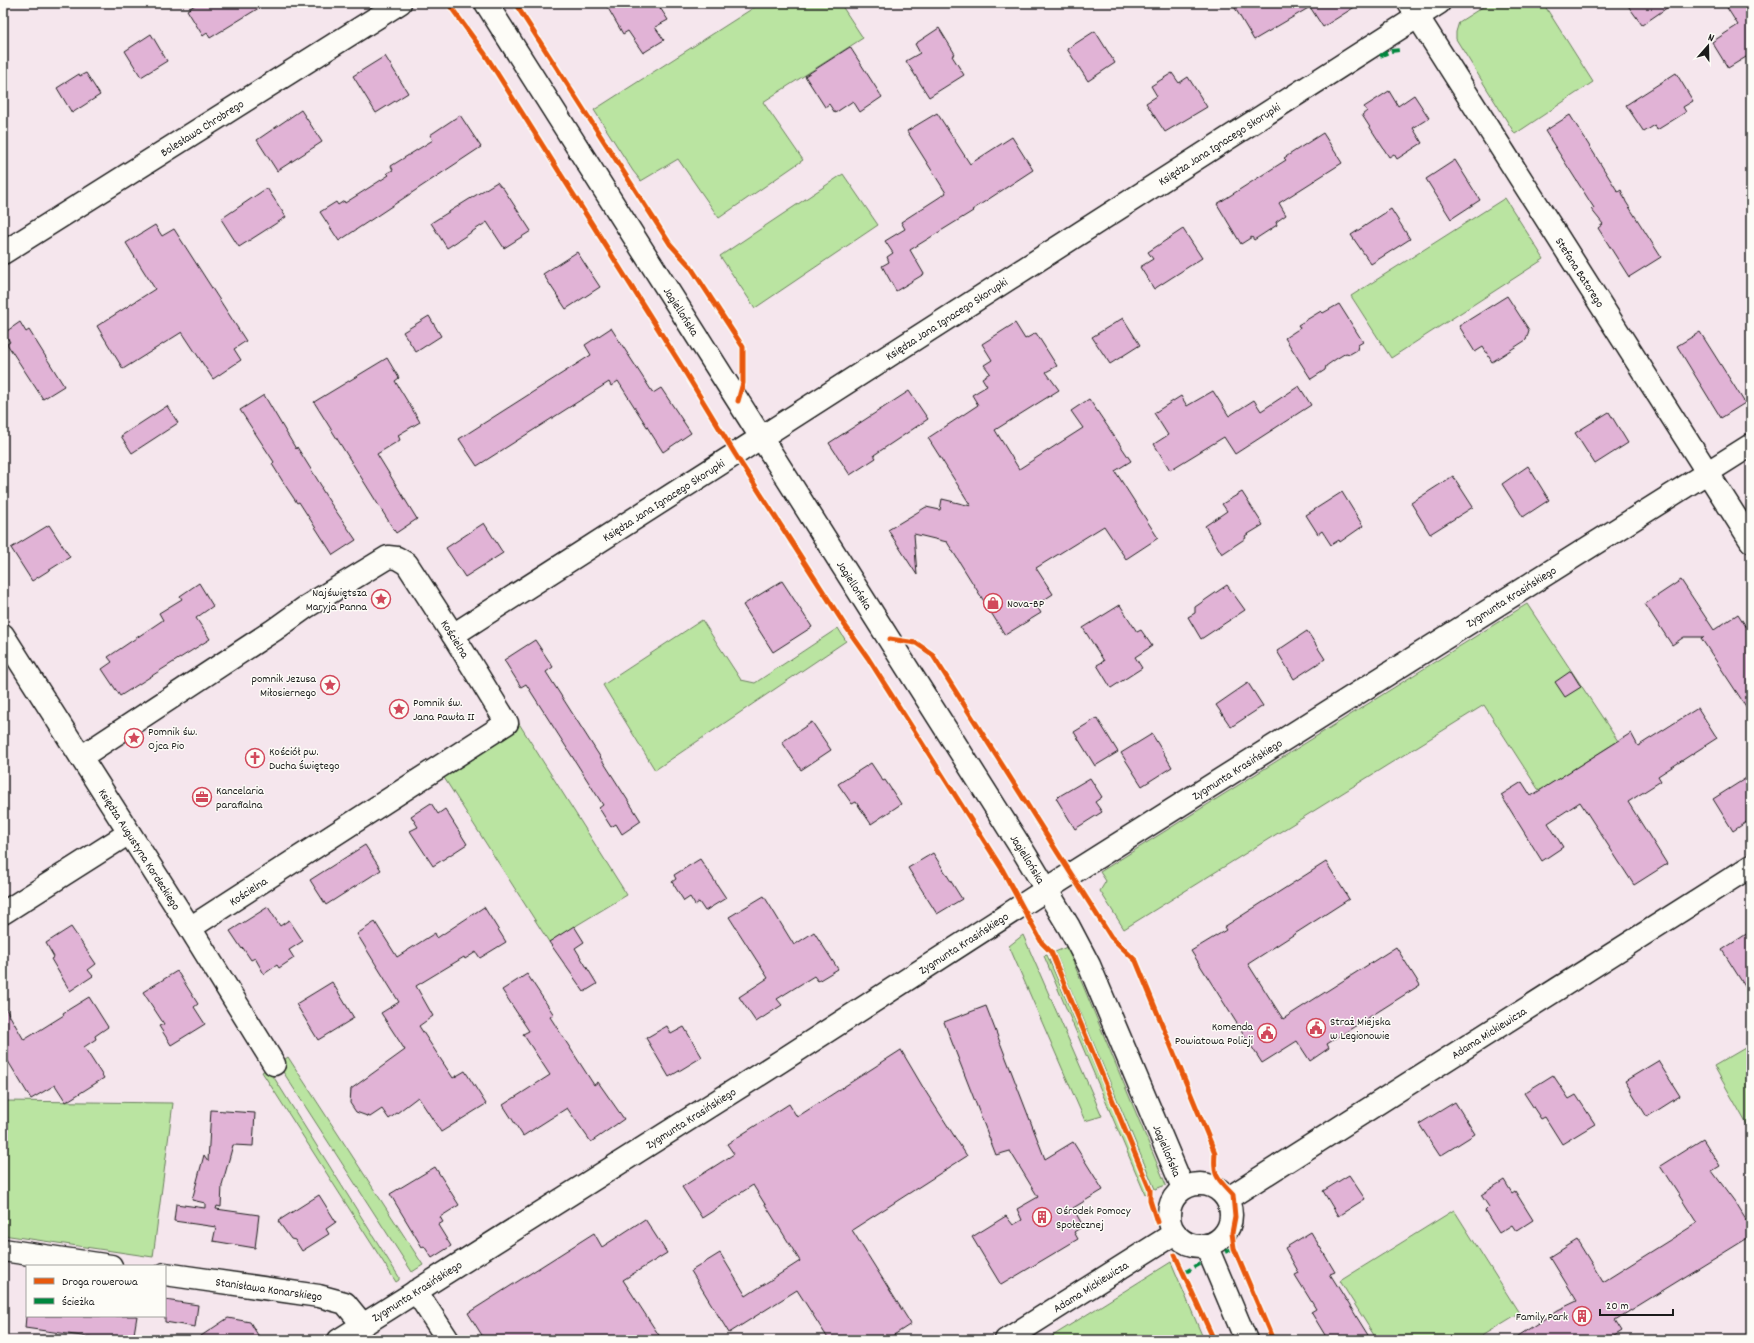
<svg xmlns="http://www.w3.org/2000/svg" width="1754" height="1343" viewBox="0 0 1754 1343" font-family="Dekko,sans-serif">
  <rect width="100%" height="100%" fill="#f5e6ed"/>
  <filter id="ink" filterUnits="userSpaceOnUse"><feTurbulence type="fractalNoise" baseFrequency=".025" numOctaves="2"/><feDisplacementMap in="SourceGraphic" scale="8" xChannelSelector="R" yChannelSelector="G"/><feConvolveMatrix kernelMatrix="1 2 1 2 8 2 1 2 1" color-interpolation-filters="sRGB"/></filter>
  <g filter="url(#ink)">
    <!-- green -->
    <path fill="#bae4a1" stroke="#6b805e" d="M761,3H840L863,38L763,102L803,160L719,218L678,159L641,181L633,171L594,110Z
      M1489,3H1543L1593,82L1515,134L1456,39V32L1459,22Z
      M843,174L878,225L755,308L720,256Z
      M1505,198L1544,259L1391,358L1351,296Z
      M1527,604L1618,741L1541,790L1538,789L1484,705L1124,929L1100,891L1106,881L1100,872Z
      M702,620L741,680L755,683L838,628L846,641L655,770L603,685Z
      M518,722L627,895L549,942L441,773Z
      M1023,935L1102,1116L1085,1121L1009,946Z
      M1067,947L1166,1185L1155,1189L1055,952Z
      M1047,955L1148,1192L1145,1194L1044,956Z
      M1745,1048L1751,1060L1750,1130L1714,1066Z
      M288,1057L423,1265L412,1272L278,1064Z
      M268,1068L399,1277V1280L396,1282L262,1072Z
      M3,1101L173,1103L153,1257L3,1235Z
      M1454,1210L1519,1313L1475,1340H1377L1340,1281Z
      M1171,1262L1204,1340H1046Z"/>
    <!-- building -->
    <path fill="#e1b3d6" stroke="#1c1c1c" d="M198,3H267L210,38L207,33L203,36L187,10Z
      M605,3H657L668,20L655,27L664,40L643,53L628,31L623,34Z
      M1232,3H1361L1323,27L1310,7L1254,40Z
      M1626,3H1674L1642,25Z
      M1724,3H1751V54L1728,68L1712,42L1738,25Z
      M939,28L955,54L952,56L964,75L929,97L906,61L920,53L915,44Z
      M1095,31L1115,63L1088,81L1067,49Z
      M151,34L167,61L141,77L125,51Z
      M850,47L882,97L860,112L853,101L835,113L829,104L825,107L805,76Z
      M385,56L408,93L376,113L353,76Z
      M86,73L100,95L72,113L57,88L79,74L80,76Z
      M1172,73L1179,83L1188,77L1207,107L1165,132L1146,103L1157,96L1151,86Z
      M1676,73L1693,101L1683,107L1686,112L1657,130L1655,125L1644,132L1626,105Z
      M1389,91L1398,106L1414,95L1429,118L1413,128L1422,143L1397,159L1394,154L1389,157L1362,115L1367,111L1364,107Z
      M301,110L322,142L277,171L257,140Z
      M937,113L970,164L1012,137L1033,170L972,210L973,211L910,250L924,274L896,291L882,266L889,262L887,257L893,253L885,241L905,229L901,222L946,193L907,131Z
      M460,115L481,147L339,241L320,212L336,202L338,205L344,201L345,203L389,175L387,173L393,170L391,166L433,140L430,135Z
      M1570,115L1618,192L1621,190L1626,202L1661,257L1629,277L1598,228L1603,224L1591,209L1594,208L1545,131Z
      M1323,133L1342,163L1279,203L1286,215L1276,222L1277,225L1254,240L1252,237L1241,244L1217,204L1286,160L1284,158Z
      M1455,160L1480,200L1451,219L1426,179Z
      M497,182L501,187L503,188L531,231L504,248L487,222L447,248L431,223Z
      M267,188L286,217L239,247L221,219Z
      M1391,209L1410,239L1371,264L1351,235Z
      M155,225L162,236L174,229L246,341L234,349L241,360L213,379L182,332L123,369L97,326L155,289L126,243Z
      M1183,229L1202,258L1154,289L1140,267L1153,259L1148,252Z
      M577,252L600,287L566,309L543,274Z
      M1507,296L1529,330L1526,340L1492,362L1483,347L1475,352L1459,326Z
      M1339,304L1363,342L1358,345L1357,350L1350,354L1346,353L1336,359L1326,366L1325,370L1311,379L1285,338L1300,328L1298,325L1321,311L1323,313Z
      M429,316L441,336L416,352L403,332Z
      M1123,318L1140,345L1110,364L1092,337Z
      M20,322L26,332L29,330L64,386L43,399L7,344L10,342L4,333Z
      M1015,323L1025,339L1036,333L1057,366L1046,372L1059,390L995,430L1019,469L1083,428L1071,411L1089,399L1131,461L1115,471L1158,538L1126,559L1104,526L1036,568L1053,594L1036,605L1041,613L1005,635L947,542L914,534L917,575L888,530L926,507L940,510L942,499L971,506L928,438L978,405L972,395L987,386L982,378L990,373L984,365L992,360L982,344Z
      M611,328L653,393L661,388L691,433L663,452L618,381L611,386L609,382L477,466L459,439L591,355L585,345Z
      M1700,332L1745,403L1721,418L1677,346Z
      M387,358L399,378L395,381L420,422L398,435L400,440L377,454L417,519L396,533L314,402Z
      M1299,386L1311,405L1235,454L1224,437L1170,470L1154,444L1168,435L1154,413L1181,396L1187,406L1213,391L1229,416L1254,400L1261,411Z
      M909,391L928,419L874,455L876,458L850,475L829,443Z
      M264,395L296,449L297,447L322,487L321,488L331,504L356,540L333,555L299,502L297,503L285,485L272,464L274,462L240,410Z
      M167,406L178,423L132,453L121,436Z
      M1609,412L1628,443L1595,464L1575,433Z
      M1528,466L1549,500L1523,517L1502,484Z
      M1453,476L1473,507L1430,534L1411,503Z
      M1242,492L1263,525L1245,536L1246,538L1222,554L1205,526L1227,511L1222,504Z
      M1342,492L1363,526L1340,542L1339,540L1331,545L1322,531L1318,534L1306,515Z
      M484,523L503,553L465,577L446,548Z
      M49,525L70,557L32,581L11,548Z
      M1681,580L1714,630L1738,614L1751,634V714L1701,638L1704,637H1684L1672,645L1645,604Z
      M782,581L812,627L773,652L743,605Z
      M199,583L213,606L196,618L210,639L120,696L102,669L112,662L108,657L163,620L159,613L182,599L180,596Z
      M1227,585L1245,610L1201,639L1188,617L1195,613V607Z
      M1120,605L1137,632L1141,630L1152,646L1135,657L1142,668L1111,688L1097,665L1104,661L1083,628Z
      M1307,631L1325,659L1294,679L1277,651Z
      M535,640L553,667L546,672L641,821L622,834L616,824L611,827L599,808L603,805L563,742L526,684L521,687L504,660Z
      M1571,671L1581,687L1565,697L1555,682Z
      M1248,683L1263,706L1231,727L1216,705Z
      M1698,708L1717,738L1658,776L1661,781L1628,802L1667,864L1634,885L1580,802L1548,823L1563,847L1542,861L1501,795L1522,782L1531,796L1631,733L1638,746Z
      M1097,718L1118,752L1095,766L1074,732Z
      M812,722L831,750L801,770L782,742Z
      M1152,734L1172,767L1142,786L1121,753Z
      M871,763L883,781L885,780L901,804L871,824L856,802L852,804L838,784Z
      M1751,775V819L1733,831L1713,799Z
      M1090,778L1102,797L1095,802L1102,812L1075,829L1056,798Z
      M431,803L438,814L445,809L467,844L433,866L410,831L418,827L411,816Z
      M365,845L381,870L326,905L310,880Z
      M933,853L962,899L937,914L908,868Z
      M700,859L726,898L705,911L699,902L695,905L690,897L684,901L672,882L676,879L674,875Z
      M1326,862L1349,899L1248,964L1283,1019L1396,947L1420,985L1327,1044L1329,1048L1310,1061L1297,1041L1262,1063L1191,951L1226,930L1224,927Z
      M764,896L794,945L814,932L838,969L818,981L814,976L777,999L782,1005L756,1022L739,997L768,978L729,917Z
      M268,907L280,926L289,920L303,941L289,950L294,958L279,968L277,965L264,974L255,958L251,960L243,948L242,949L230,931Z
      M484,907L506,942L480,958L476,952L465,959L464,957L416,986L433,1016L419,1026L453,1078L465,1071L486,1104L441,1132L418,1097L389,1119L382,1109L370,1117L356,1112L350,1103L351,1089L405,1050L381,1013L399,1002L357,934L375,922L397,957L435,933L437,938Z
      M574,926L584,942L575,948L597,984L584,992L549,942Z
      M71,927L96,964L88,970L93,976L70,991L51,959L54,957L46,943Z
      M1751,931V996L1722,950Z
      M177,971L198,1004L194,1007L205,1024L171,1045L159,1026L164,1024L143,992Z
      M527,974L554,1015L550,1017L594,1085L598,1082L624,1119L591,1142L567,1108L523,1136L503,1105L550,1075L523,1034L529,1031L502,990Z
      M332,982L354,1018L318,1040L296,1004Z
      M89,997L108,1027L95,1036L96,1039L84,1047L104,1078L66,1102L55,1085L31,1099L3,1053V1004L24,1040L64,1015L63,1013Z
      M986,1006L1045,1159L1073,1142L1103,1190L1073,1208L1083,1226L1074,1232L1078,1239L1001,1285L972,1237L1006,1216L1013,1225L1022,1220L1017,1209L1038,1197L1010,1151L996,1155L944,1022Z
      M667,1026L671,1034L684,1027L702,1057L669,1077L646,1038Z
      M901,1050L924,1089L967,1156L852,1230L911,1324L886,1340H829L797,1290L729,1333L691,1271L720,1253L746,1296L800,1261L753,1185L702,1218L682,1187L734,1154L727,1144L789,1104L797,1117Z
      M1658,1061L1680,1096L1647,1117L1625,1081Z
      M1553,1075L1569,1099L1576,1095L1595,1124L1562,1144L1545,1117L1541,1119L1524,1093Z
      M1455,1102L1475,1134L1440,1156L1419,1124Z
      M211,1110L255,1113L253,1146L233,1145L222,1185L221,1207L217,1206L216,1209L259,1215L255,1248L213,1241L216,1227L174,1221L176,1204L205,1208V1203L192,1200L204,1155L208,1161Z
      M1703,1139L1720,1166L1712,1171L1735,1202L1751,1228V1236L1615,1320L1622,1331L1608,1340H1512L1558,1310L1577,1301L1550,1257L1577,1240L1603,1282L1697,1223L1660,1166Z
      M435,1167L459,1205L440,1217L443,1222L438,1225L451,1246L432,1258L424,1246L422,1247L390,1194Z
      M1349,1175L1365,1199L1338,1216L1323,1191Z
      M1504,1180L1512,1193L1515,1191L1533,1220L1516,1231L1512,1225L1499,1233L1485,1211L1489,1207L1481,1195Z
      M319,1195L336,1222L326,1229L329,1234L302,1251L295,1240L291,1239L278,1221Z
      M645,1219L667,1253L623,1280L662,1340H485L468,1313L594,1233L602,1247Z
      M1311,1232L1335,1272L1330,1274L1371,1340H1328L1311,1312L1316,1309L1295,1275L1299,1273L1285,1248Z
      M165,1300L198,1305L195,1327L165,1322Z
      M26,1316H137L133,1340H96V1338L25,1328Z
      M228,1318L250,1322L261,1340H195Z"/>
    <g fill="none" stroke-linecap="round" stroke-linejoin="round">
      <defs>
        <g id="minor">
          <path id="s1" d="M1409,3L1751,541"/>
          <path id="s2" d="M3,253L400,3"/>
          <path id="s3" d="M3,635L190,928L274,1064"/>
          <path id="s4" d="M453,635L1439,3"/>
          <path id="s5" d="M81,757L274,630L306,607L388,557L397,558L407,564L453,635L507,723L190,928"/>
          <path d="M3,913L129,833"/>
          <path id="s6" d="M1227,1199L1751,866"/>
          <path d="M3,1250L111,1266"/>
          <path id="s7" d="M165,1274L319,1296L345,1303L363,1325"/>
          <path d="M416,1291L448,1340"/>
          <path id="s8" d="M339,1340L781,1061L1047,889L1751,445"/>
          <path id="s9" d="M1006,1340L1175,1233"/>
        </g>
        <g id="tertiary">
          <path id="s10" d="M486,3L1025,854L1069,927L1089,965L1183,1188"/>
          <circle cx="1200" cy="1215" r="31"/>
          <path d="M1206,1245L1246,1340"/>
        </g>
      </defs>
      <!-- minor casing -->
      <use href="#minor" stroke="#1c1c1c" stroke-width="25"/>
      <!-- tertiary casing -->
      <use href="#tertiary" stroke="#1c1c1c" stroke-width="25"/>
      <!-- minor -->
      <use href="#minor" stroke="#fdfcf7" stroke-width="22"/>
      <!-- tertiary -->
      <use href="#tertiary" stroke="#fdfcf7" stroke-width="22"/>
      <!-- quiet -->
      <path stroke="#00873e" stroke-width="4" stroke-dasharray="8 4" stroke-linecap="butt" d="M1380,56L1391,51L1400,50
        M1225,1252L1234,1248
        M1184,1273L1200,1264"/>
      <defs>
        <path id="cycleway" d="M448,3L485,54L679,362L735,454L844,624L868,658L1002,869L1042,943L1051,952L1150,1190V1200L1157,1222
          M515,3L670,244L690,266L743,347V383L738,401
          M890,639L916,643L932,654L1111,937L1136,961L1215,1153C1213,1177 1217,1178 1233,1195L1235,1217L1232,1233L1234,1248L1273,1340
          M1175,1255L1214,1340"/>
      </defs>
      <!-- cycleway casing -->
      <use href="#cycleway" stroke="#fdfcf7" stroke-width="8"/>
      <!-- cycleway -->
      <use href="#cycleway" stroke="#e8590c" stroke-width="5"/>
    </g>
  </g>
  <!-- icons -->
  <defs>
    <symbol id="sight-ring" viewBox="-11 -11 22 22"><circle r="9.5" fill="#fdfcf7" stroke="#d1495b" stroke-width="1.5"/><path d="M0-6L1.8-2.2L6-1.7L2.9 1.2L3.7 5.4L0 3.3L-3.7 5.4L-2.9 1.2L-6-1.7L-1.8-2.2Z" fill="#d1495b"/></symbol>
    <symbol id="shop-ring" viewBox="-11 -11 22 22"><circle r="9.5" fill="#fdfcf7" stroke="#d1495b" stroke-width="1.5"/><path d="M-5-2.5h2.3a2.7 3.5 0 0 1 5.4 0H5L5.5 6h-11ZM-1.5-2.5h3a1.5 2.3 0 0 0-3 0Z" fill="#d1495b"/></symbol>
    <symbol id="church-ring" viewBox="-11 -11 22 22"><circle r="9.5" fill="#fdfcf7" stroke="#d1495b" stroke-width="1.5"/><path d="M-1.2-6h2.4v3.5h3.3v2.4h-3.3V6h-2.4V-.1h-3.3v-2.4h3.3Z" fill="#d1495b"/></symbol>
    <symbol id="office-ring" viewBox="-11 -11 22 22"><circle r="9.5" fill="#fdfcf7" stroke="#d1495b" stroke-width="1.5"/><path d="M-6-3h4V-5.5h4V-3h4V5H-6ZM-1-4.5V-3h2v-1.5ZM-6 0V1H6V0Z" fill="#d1495b"/></symbol>
    <symbol id="civic-ring" viewBox="-11 -11 22 22"><circle r="9.5" fill="#fdfcf7" stroke="#d1495b" stroke-width="1.5"/><path d="M-.6-6.5H3V-4.5H.6V-3L4-1V1h2V6H-6V1h2V-1L-.6-3ZM-1.2 2.5V6h2.4V2.5Z" fill="#d1495b"/></symbol>
    <symbol id="building-ring" viewBox="-11 -11 22 22"><circle r="9.5" fill="#fdfcf7" stroke="#d1495b" stroke-width="1.5"/><path d="M-4-6H4V6H1V3H-1V6H-4ZM-2.5-4.3h1.7v1.8h-1.7ZM.8-4.3h1.7v1.8H.8ZM-2.5-1h1.7V.8h-1.7ZM.8-1h1.7V.8H.8Z" fill="#d1495b"/></symbol>
  </defs>
  <g fill-rule="evenodd">
    <use href="#sight-ring" x="370" y="588" width="22" height="22"/>
    <use href="#shop-ring" x="982" y="592" width="22" height="22"/>
    <use href="#sight-ring" x="319" y="674" width="22" height="22"/>
    <use href="#sight-ring" x="388" y="698" width="22" height="22"/>
    <use href="#sight-ring" x="123" y="727" width="22" height="22"/>
    <use href="#church-ring" x="244" y="747" width="22" height="22"/>
    <use href="#office-ring" x="191" y="786" width="22" height="22"/>
    <use href="#civic-ring" x="1305" y="1017" width="22" height="22"/>
    <use href="#civic-ring" x="1256" y="1022" width="22" height="22"/>
    <use href="#building-ring" x="1031" y="1206" width="22" height="22"/>
    <use href="#building-ring" x="1571" y="1305" width="22" height="22"/>
  </g>
  <g text-anchor="middle" stroke-width="3" stroke-linejoin="round" paint-order="stroke">
    <!-- street labels -->
    <g font-size="12" fill="#1c1c1c" stroke="#fdfcf7">
      <text dy="4" stroke="none"><textPath href="#s2" startOffset="235">Bolesława Chrobrego</textPath></text>
      <text dy="4" stroke="none"><textPath href="#s4" startOffset="910">Księdza Jana Ignacego Skorupki</textPath></text>
      <text dy="4" stroke="none"><textPath href="#s1" startOffset="319">Stefana Batorego</textPath></text>
      <text dy="4" stroke="none"><textPath href="#s10" startOffset="365">Jagiellońska</textPath></text>
      <text dy="4" stroke="none"><textPath href="#s4" startOffset="586">Księdza Jana Ignacego Skorupki</textPath></text>
      <text dy="4" stroke="none"><textPath href="#s4" startOffset="250">Księdza Jana Ignacego Skorupki</textPath></text>
      <text dy="4" stroke="none"><textPath href="#s10" startOffset="689">Jagiellońska</textPath></text>
      <text dy="4" stroke="none"><textPath href="#s8" startOffset="1388">Zygmunta Krasińskiego</textPath></text>
      <text dy="4" stroke="none"><textPath href="#s5" startOffset="476">Kościelna</textPath></text>
      <text dy="4" stroke="none"><textPath href="#s8" startOffset="1064">Zygmunta Krasińskiego</textPath></text>
      <text dy="4" stroke="none"><textPath href="#s3" startOffset="254">Księdza Augustyna Kordeckiego</textPath></text>
      <text dy="4" stroke="none"><textPath href="#s10" startOffset="1013">Jagiellońska</textPath></text>
      <text transform="translate(248 891) rotate(-33)" y="4">Kościelna</text>
      <text dy="4" stroke="none"><textPath href="#s8" startOffset="740">Zygmunta Krasińskiego</textPath></text>
      <text dy="4" stroke="none"><textPath href="#s6" startOffset="310">Adama Mickiewicza</textPath></text>
      <text dy="4" stroke="none"><textPath href="#s8" startOffset="416">Zygmunta Krasińskiego</textPath></text>
      <text dy="4" stroke="none"><textPath href="#s10" startOffset="1337">Jagiellońska</textPath></text>
      <text dy="4" stroke="none"><textPath href="#s9" startOffset="100">Adama Mickiewicza</textPath></text>
      <text dy="4" stroke="none"><textPath href="#s7" startOffset="105">Stanisława Konarskiego</textPath></text>
      <text dy="4" stroke="none"><textPath href="#s8" startOffset="92">Zygmunta Krasińskiego</textPath></text>
    </g>
    <!-- poi labels -->
    <g font-size="12" fill="#1c1c1c" stroke="#fdfcf7" text-anchor="start">
      <text x="367" y="596" text-anchor="end">Najświętsza<tspan x="367" dy="14">Maryja Panna</tspan></text>
      <text x="1007" y="607">Nova-BP</text>
      <text x="316" y="682" text-anchor="end">pomnik Jezusa<tspan x="316" dy="14">Miłosiernego</tspan></text>
      <text x="413" y="706">Pomnik św.<tspan x="413" dy="14">Jana Pawła II</tspan></text>
      <text x="148" y="735">Pomnik św.<tspan x="148" dy="14">Ojca Pio</tspan></text>
      <text x="269" y="755">Kościół pw.<tspan x="269" dy="14">Ducha Świętego</tspan></text>
      <text x="216" y="794">Kancelaria<tspan x="216" dy="14">parafialna</tspan></text>
      <text x="1330" y="1025">Straż Miejska<tspan x="1330" dy="14">w Legionowie</tspan></text>
      <text x="1253" y="1030" text-anchor="end">Komenda<tspan x="1253" dy="14">Powiatowa Policji</tspan></text>
      <text x="1056" y="1214">Ośrodek Pomocy<tspan x="1056" dy="14">Społecznej</tspan></text>
      <text x="1568" y="1320" text-anchor="end">Family Park</text>
    </g>
  </g>
  <!-- margin -->
  <rect width="1754" height="1343" fill="none" stroke="#fdfcf7" stroke-width="16"/>
  <rect x="8" y="8" width="1738" height="1327" fill="none" stroke="#1c1c1c" stroke-width="1.5" filter="url(#ink)"/>
  <!-- legend -->
  <rect x="26" y="1265" width="140" height="52" fill="#fdfcf7" stroke="#a3a29f"/>
  <rect x="34" y="1278" width="20" height="6" fill="#e8590c" stroke="#a3a29f"/>
  <text x="62" y="1285" font-size="12" fill="#1c1c1c">Droga rowerowa</text>
  <rect x="34" y="1298" width="20" height="6" fill="#00873e" stroke="#a3a29f"/>
  <text x="62" y="1305" font-size="12" fill="#1c1c1c">Ścieżka</text>
  <!-- north arrow -->
  <g transform="translate(1708 46) rotate(20)" stroke="#fdfcf7" stroke-width="3" paint-order="stroke">
  <path d="M0-3L7 15L0 10L-7 15Z" fill="#1c1c1c"/>
  <text y="-6" font-size="11" font-weight="bold" text-anchor="middle" fill="#1c1c1c">N</text>
  </g>
  <!-- scale -->
  <path d="M1600 1309v6h73v-6" fill="none" stroke="#1c1c1c" stroke-width="2"/>
  <text x="1606" y="1309" font-size="12" fill="#1c1c1c" stroke="#fdfcf7" stroke-width="3" paint-order="stroke">20 m</text>
</svg>
